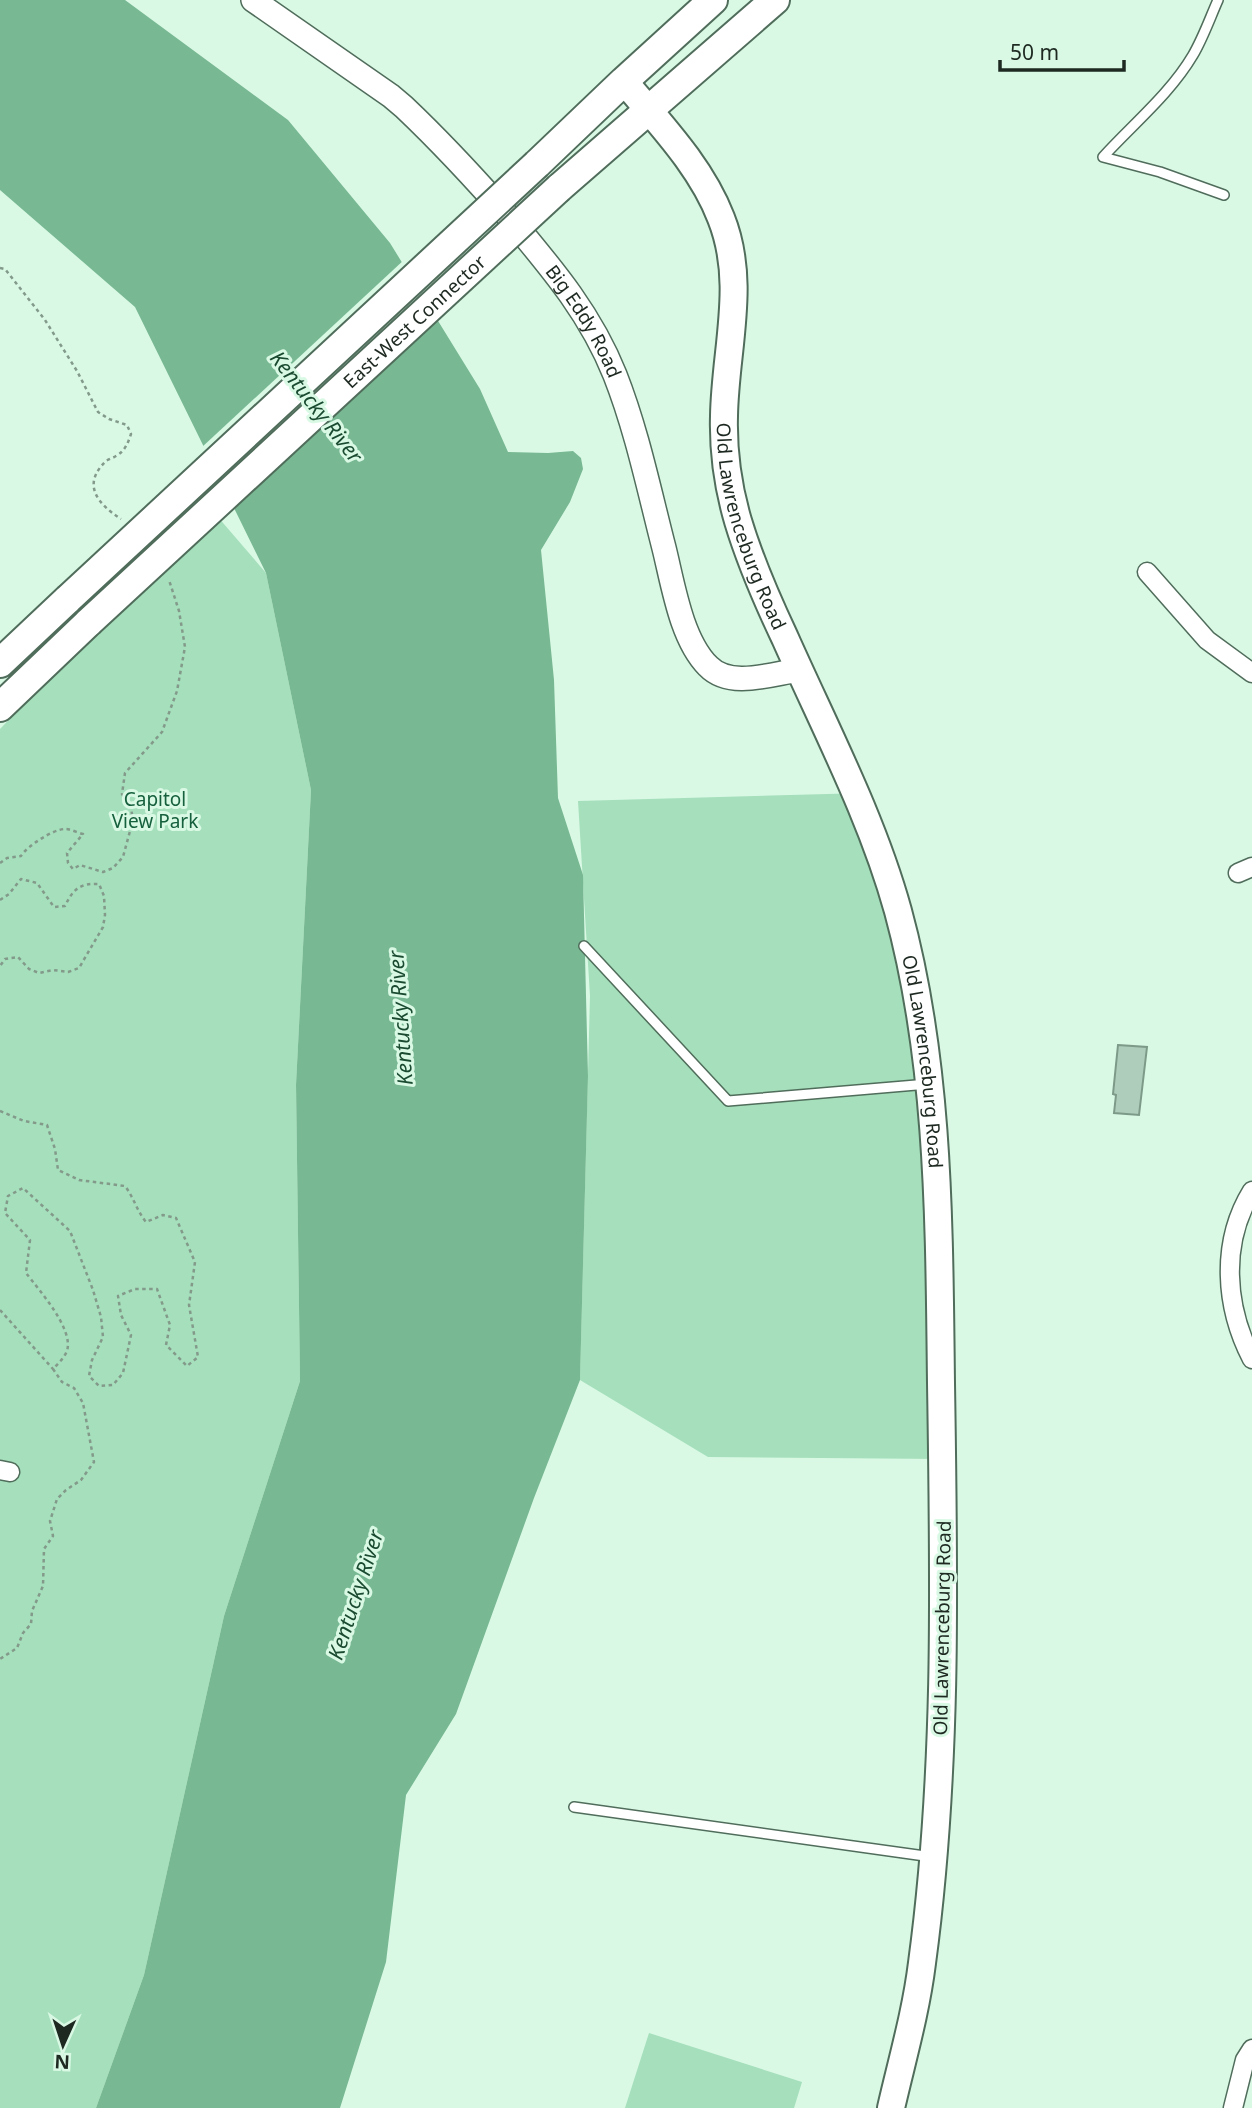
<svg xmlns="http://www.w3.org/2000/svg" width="1252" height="2108" viewBox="0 0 1252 2108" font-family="'Noto Sans',sans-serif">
  <rect width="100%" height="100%" fill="#d9f9e5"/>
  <!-- green -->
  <path fill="#a5dfbb" d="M211,509L266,573L311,790L296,1085L300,1381L224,1616L144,1975L96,2108H0V729Z
    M865,793L919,1037L942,1459L708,1457L580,1380L590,996L578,801Z
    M649,2033L802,2082L794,2108H625Z"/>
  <!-- water -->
  <path fill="#78b892" d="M0,0H125L288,120L390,243L480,389L508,452L548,453L573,451L581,458L583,469L570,502L541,550L554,680L558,798L583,875L588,1076L580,1380L534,1498L456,1714L406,1795L386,1962L340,2108H96L144,1975L224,1616L300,1381L296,1085L311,790L266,573L135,307L0,190Z"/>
  <!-- pier -->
  <path fill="#d9f9e5" d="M405,259L440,317L231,510L201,448Z"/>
  <!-- building -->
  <path fill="#aecdba" stroke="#7d9a88" stroke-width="2" d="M1118,1045L1147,1047L1139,1115L1114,1113L1116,1095L1113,1094Z"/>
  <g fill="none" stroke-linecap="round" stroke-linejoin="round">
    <defs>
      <path id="service" d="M1218,0C1210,18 1203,38 1193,55C1170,94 1133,124 1103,157L1160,172L1224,195
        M584,946L728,1101L928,1084
        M574,1807L932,1857"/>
      <path id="minor" d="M1147,572L1207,640L1252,673
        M1238,873L1252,867
        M1252,1191C1220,1243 1225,1307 1252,1359
        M0,1470L10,1472
        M1233,2108L1245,2060L1252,2049"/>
      <g id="tertiary">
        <path id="s1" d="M253,0L391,96L404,107C442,143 478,182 513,222C554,271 591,315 615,375C637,431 649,490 664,548C673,584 681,639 708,666C730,689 771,674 799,670"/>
      </g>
      <g id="secondary">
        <path id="s2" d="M624,81C659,123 701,166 721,218C747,283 725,349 724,416C723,451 728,487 738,521C750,561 767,600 785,638C825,728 872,817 898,911C940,1065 939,1226 941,1383C944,1577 948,1771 922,1963C916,2012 902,2060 891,2108"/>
      </g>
      <path id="primary" d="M537,164L624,81L713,0
        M559,188L775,0
        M0,663L68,599
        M0,707L89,622"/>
    </defs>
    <!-- service casing -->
    <use href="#service" stroke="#506d5b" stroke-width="12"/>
    <!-- minor casing -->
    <use href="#minor" stroke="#506d5b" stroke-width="21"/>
    <!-- tertiary casing -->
    <use href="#tertiary" stroke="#506d5b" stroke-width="26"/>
    <!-- secondary casing -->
    <use href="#secondary" stroke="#506d5b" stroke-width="30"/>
    <!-- primary casing -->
    <use href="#primary" stroke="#506d5b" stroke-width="32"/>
    <!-- path -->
    <path stroke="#839a8b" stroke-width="2.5" stroke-dasharray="3.5 3.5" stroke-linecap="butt" d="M0,268L5,269L45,320L77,371L98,412L109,419L127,425L131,434C128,443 125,451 116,456C113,458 109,459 106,461C81,485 98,504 121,519
      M0,863L7,858L21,856C26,847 53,829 65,829C71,829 78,833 83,834L67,853L68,863L73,869L80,865L103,872L113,868L123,857L133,820L131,808L122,794L125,773L162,732L177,691L185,647L179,611L169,580
      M0,900L9,894L21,879L37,883L54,907L65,906C73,889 80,883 99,884L104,896L105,915L103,927L79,968L68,972L53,970L39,973L29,969L18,957L5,959L0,966
      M0,1111L24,1121L47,1125L55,1149L58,1170L79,1180L125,1186C134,1198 137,1211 146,1222L163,1215L176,1218L195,1262L189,1305L198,1357L187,1366L166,1345L170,1325L157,1289H135L118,1296L121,1315L131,1335L123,1373L113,1385L99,1386L89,1376L92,1360L103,1337L101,1317L93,1290L70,1231L23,1188L8,1196L5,1213L30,1240L26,1273C39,1290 74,1329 67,1351C64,1358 58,1364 53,1369L62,1382L74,1388L83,1403L94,1462L81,1480L66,1490L57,1499L50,1521L53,1536L44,1549L43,1586L32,1611L31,1624L23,1633L17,1648L0,1659
      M0,1310L53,1369"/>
    <!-- service -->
    <use href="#service" stroke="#fff" stroke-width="9"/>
    <!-- minor -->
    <use href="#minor" stroke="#fff" stroke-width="18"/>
    <!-- tertiary -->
    <use href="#tertiary" stroke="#fff" stroke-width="23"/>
    <!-- secondary -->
    <use href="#secondary" stroke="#fff" stroke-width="26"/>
    <!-- primary -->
    <use href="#primary" stroke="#fff" stroke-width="28"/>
    <defs>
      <g id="primary-bridge">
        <path d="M68,599L537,164"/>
        <path id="s3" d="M89,622L559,188"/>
      </g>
    </defs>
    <!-- primary-bridge casing -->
    <use href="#primary-bridge" stroke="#506d5b" stroke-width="32" stroke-linecap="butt"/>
    <!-- primary-bridge -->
    <use href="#primary-bridge" stroke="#fff" stroke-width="28"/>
  </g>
  <g text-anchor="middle" stroke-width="6" stroke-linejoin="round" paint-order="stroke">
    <!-- street labels -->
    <g font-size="19" fill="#1d2921" stroke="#d9f9e5">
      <text dy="7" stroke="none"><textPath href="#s3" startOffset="443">East-West Connector</textPath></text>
      <text dy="7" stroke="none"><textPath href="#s1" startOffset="466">Big Eddy Road</textPath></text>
      <text dy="7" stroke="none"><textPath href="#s2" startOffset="483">Old Lawrenceburg Road</textPath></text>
      <text dy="7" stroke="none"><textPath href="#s2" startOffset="1050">Old Lawrenceburg Road</textPath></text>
      <text transform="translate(942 1628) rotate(-89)" y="7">Old Lawrenceburg Road</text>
    </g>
    <!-- park labels -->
    <g font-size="19" fill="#16603d" stroke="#d9f9e5">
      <text x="155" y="806">Capitol<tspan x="155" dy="22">View Park</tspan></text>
    </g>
    <!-- water labels -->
    <g font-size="21" font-style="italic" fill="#1a4b31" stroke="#d9f9e5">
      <text transform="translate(316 407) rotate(52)" y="7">Kentucky River</text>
      <text transform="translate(401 1018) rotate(-94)" y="7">Kentucky River</text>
      <text transform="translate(356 1595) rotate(-72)" y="7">Kentucky River</text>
    </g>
  </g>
  <!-- north arrow -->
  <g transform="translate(63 2045) rotate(183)" stroke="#d9f9e5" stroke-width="5" paint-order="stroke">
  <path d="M0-5L12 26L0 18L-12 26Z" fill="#1d2921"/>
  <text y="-10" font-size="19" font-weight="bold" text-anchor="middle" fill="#1d2921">N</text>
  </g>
  <!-- scale -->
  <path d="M1000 60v10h124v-10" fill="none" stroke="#1d2921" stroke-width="3.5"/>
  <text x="1010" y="60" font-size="21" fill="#1d2921" stroke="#d9f9e5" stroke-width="5" paint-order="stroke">50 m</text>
</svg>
